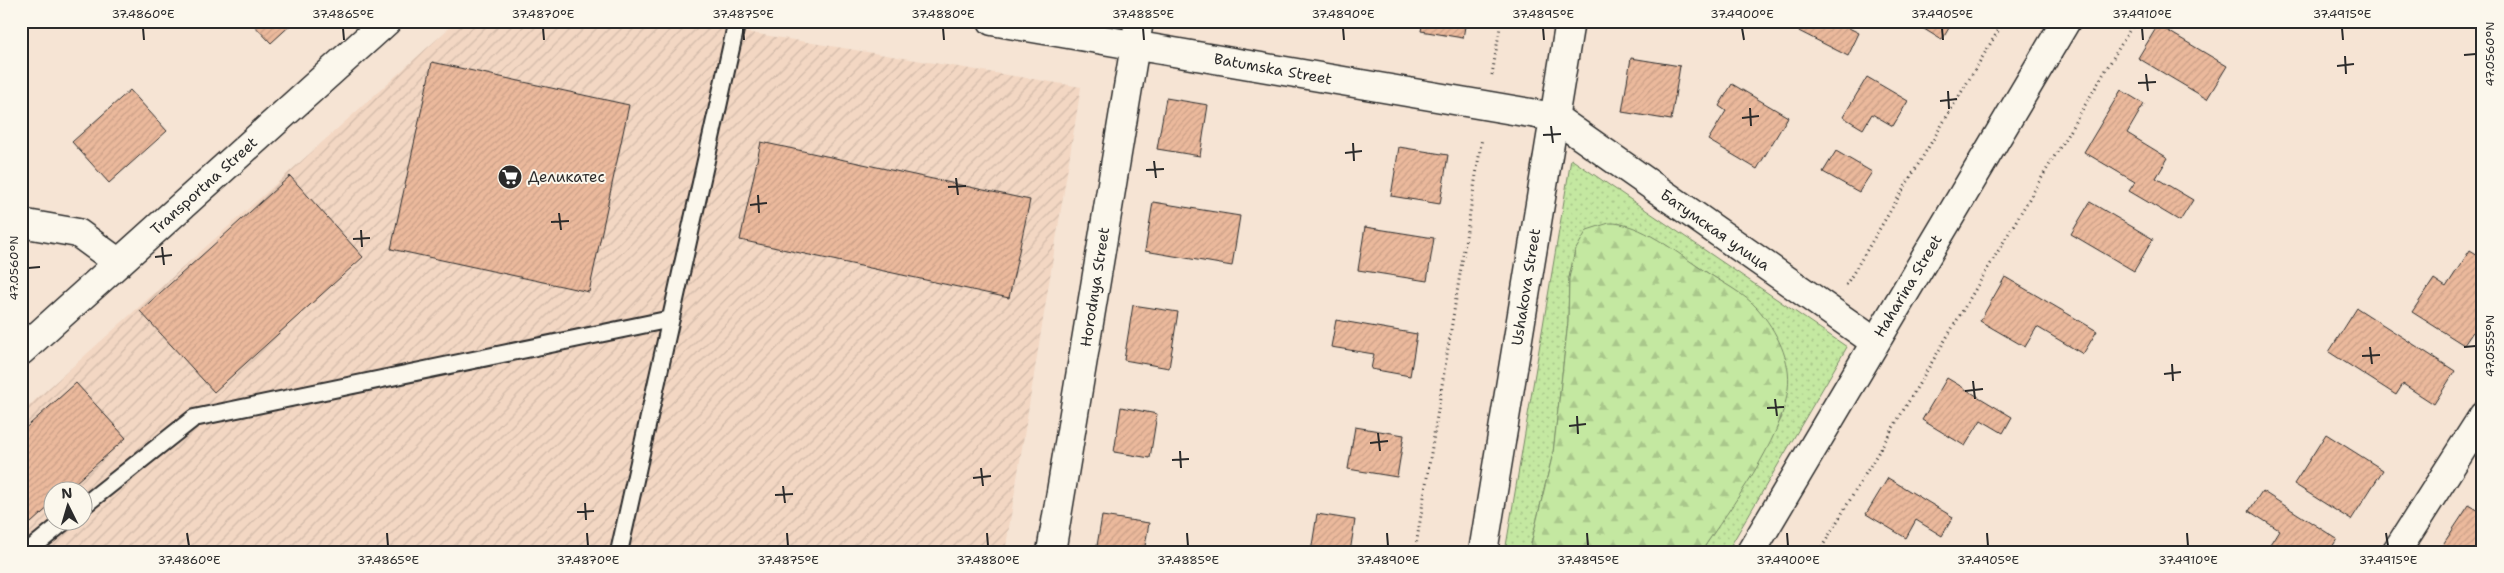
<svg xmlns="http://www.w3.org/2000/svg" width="2504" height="573" viewBox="0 0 2504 573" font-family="'Shantell Sans',sans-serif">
  <defs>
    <pattern id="industrial-furrows" width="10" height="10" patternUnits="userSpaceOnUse" patternTransform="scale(1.25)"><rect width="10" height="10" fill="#f3d7c3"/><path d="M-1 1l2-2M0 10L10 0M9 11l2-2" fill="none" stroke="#d0b9a8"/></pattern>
    <pattern id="grass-dots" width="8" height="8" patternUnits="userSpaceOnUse" patternTransform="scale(1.25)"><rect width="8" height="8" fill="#c4e8a1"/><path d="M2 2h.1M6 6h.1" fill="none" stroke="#a9c78b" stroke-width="1.8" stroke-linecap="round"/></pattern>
    <pattern id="forest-firs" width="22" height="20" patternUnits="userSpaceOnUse" patternTransform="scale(1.25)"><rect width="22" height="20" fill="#c4e8a1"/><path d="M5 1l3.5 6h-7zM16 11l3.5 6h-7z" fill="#a9c78b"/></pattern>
    <pattern id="building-hatch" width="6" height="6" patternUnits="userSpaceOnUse" patternTransform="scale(1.25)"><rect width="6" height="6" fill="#ebb99c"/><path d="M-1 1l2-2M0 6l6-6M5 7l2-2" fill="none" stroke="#ca9f87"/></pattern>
  </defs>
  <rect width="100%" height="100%" fill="#f6e4d4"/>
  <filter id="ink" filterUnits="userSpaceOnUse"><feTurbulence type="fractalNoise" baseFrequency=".02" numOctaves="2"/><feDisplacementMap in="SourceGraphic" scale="10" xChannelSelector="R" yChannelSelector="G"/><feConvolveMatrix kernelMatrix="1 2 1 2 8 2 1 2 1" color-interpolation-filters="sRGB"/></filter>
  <g filter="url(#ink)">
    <!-- industrial -->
    <path fill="url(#industrial-furrows)" fill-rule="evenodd" d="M457,21H678L1081,87L1005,552H21V413ZM52,490H82V520H52Z"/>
    <!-- grass -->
    <path fill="url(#grass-dots)" stroke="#788a66" d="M1571,159L1847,347L1727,552H1701L1755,468L1782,417L1742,295L1650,236L1618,223L1575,251L1569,278L1568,322L1553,453L1529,552H1505Z"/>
    <!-- forest -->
    <path fill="url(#forest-firs)" stroke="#788a66" d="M1609,223C1640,222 1677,253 1703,270C1721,282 1744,293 1758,309C1776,330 1792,361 1788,389C1781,443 1731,506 1701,552H1529L1553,453L1568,322L1569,278L1575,251L1587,230Z"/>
    <!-- building -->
    <path fill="url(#building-hatch)" stroke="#2b2b2b" d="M250,21H295L271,43Z
      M1423,21H1466L1463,38L1421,31Z
      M1779,21H1840L1839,23L1859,33L1848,56Z
      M1911,21H1953L1942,40Z
      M2158,25L2227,66L2207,99L2138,58Z
      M1631,58L1680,66L1671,120L1622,112Z
      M432,62L629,105L589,292L391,249Z
      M1867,77L1908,101L1893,126L1872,114L1863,129L1843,117Z
      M1732,84L1788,117L1757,169L1708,140L1726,111L1719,106Z
      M130,90L167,131L109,183L72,142Z
      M2121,90L2144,104L2127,133L2168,158L2156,178L2193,200L2180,221L2129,191L2135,182L2084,152Z
      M1166,98L1208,105L1200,156L1157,149Z
      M761,142L1030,200L1009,298L740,240Z
      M1399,147L1448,155L1440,204L1391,196Z
      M1836,151L1872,172L1859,192L1823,172Z
      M290,176L363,257L214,392L140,311Z
      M1153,202L1240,216L1232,266L1145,251Z
      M2090,202L2153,239L2134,271L2071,234Z
      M1365,227L1434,238L1427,281L1358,270Z
      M2470,250L2483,258V317L2464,345L2412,312L2434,279L2446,287Z
      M2005,277L2097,331L2083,354L2037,327L2025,347L1980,321Z
      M1133,305L1178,312L1169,368L1124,360Z
      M2357,308L2455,371L2434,404L2403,384L2396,395L2329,352Z
      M1336,320L1417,334L1410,376L1371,369L1374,354L1331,347Z
      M1947,378L2012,417L2003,433L1981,420L1965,446L1922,420Z
      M76,383L126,438L67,490H52V504L31,523L21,512V432Z
      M1121,407L1157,414L1150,458L1114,452Z
      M1355,427L1404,435L1397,477L1348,469Z
      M2326,434L2383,470L2351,520L2294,484Z
      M1888,478L1953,517L1942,536L1916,520L1906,538L1866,514Z
      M2262,491L2337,539L2329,552H2265L2279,530L2249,511Z
      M2469,505L2483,513V552H2444L2440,549Z
      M1317,514L1355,520L1350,552H1311Z
      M1102,516L1149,523L1144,552H1096Z"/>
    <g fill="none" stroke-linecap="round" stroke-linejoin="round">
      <defs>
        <path id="lane" d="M82,507L194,418L671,319
          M27,552L66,520
          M619,552L737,21"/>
        <path id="street" d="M992,21L1554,117L1875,342
          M21,223L78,233L119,263
          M21,351L387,21
          M1051,552L1139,21
          M2396,552L2483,416"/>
        <path id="secondary" d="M1483,552L1570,21
          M1751,552L2066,21"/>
      </defs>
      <!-- lane casing -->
      <use href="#lane" stroke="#2b2b2b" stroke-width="20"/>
      <!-- street casing -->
      <use href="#street" stroke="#2b2b2b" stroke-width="31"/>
      <!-- secondary casing -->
      <use href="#secondary" stroke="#2b2b2b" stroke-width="31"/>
      <!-- path -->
      <path stroke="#2b2b2b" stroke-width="3" stroke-dasharray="1 4" stroke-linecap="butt" d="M1492,75L1501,21
        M1846,285L2004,21
        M1415,552L1482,138
        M1819,552L2135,21"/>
      <!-- lane -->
      <use href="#lane" stroke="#fbf7ec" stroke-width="16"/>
      <!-- street -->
      <use href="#street" stroke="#fbf7ec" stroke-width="28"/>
      <!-- secondary -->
      <use href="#secondary" stroke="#fbf7ec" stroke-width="28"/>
    </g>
  </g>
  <!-- ticks -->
  <path fill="none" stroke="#2b2b2b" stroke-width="2" d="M143,28L144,40M343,28L344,40M543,28L544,40M743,28L744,40M943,28L944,40M1143,28L1144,40M1343,28L1344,40M1543,28L1544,40M1742,28L1744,40M1942,28L1943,40M2142,28L2143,40M2342,28L2343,40M2464,55L2476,54M2345,56L2346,74M2337,66L2354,64M2146,74L2148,91M2138,83L2156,82M1948,91L1949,109M1940,101L1957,99M1750,108L1751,126M1742,118L1759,116M1551,126L1553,143M1543,135L1561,134M1353,143L1354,161M1345,153L1362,151M1154,161L1156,178M1146,170L1164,169M956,178L958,195M948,187L966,186M758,195L759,213M750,205L767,203M559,213L561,230M551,222L569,221M361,230L362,247M353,239L370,238M162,247L164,265M155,257L172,255M28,268L40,267M2370,347L2372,364M2464,347L2476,346M2362,356L2380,355M2172,364L2173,381M2164,374L2181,372M1973,381L1975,399M1965,391L1983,389M1775,399L1777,416M1767,408L1784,407M1577,416L1578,434M1569,426L1586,424M1378,433L1380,451M1370,443L1388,441M1180,451L1181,468M1172,460L1189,459M981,468L983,486M973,478L991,476M783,486L785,503M775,495L793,494M585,503L586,520M577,512L594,511M187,533L189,546M387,533L388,546M587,533L588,546M787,533L788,546M987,533L988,546M1187,533L1188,546M1387,533L1388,546M1587,533L1588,546M1787,533L1788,546M1987,533L1988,546M2187,533L2188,546M2386,533L2388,546"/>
  <!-- icons -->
  <defs>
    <symbol id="supermarket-disc" viewBox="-11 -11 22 22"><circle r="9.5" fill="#2b2b2b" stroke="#fbf7ec"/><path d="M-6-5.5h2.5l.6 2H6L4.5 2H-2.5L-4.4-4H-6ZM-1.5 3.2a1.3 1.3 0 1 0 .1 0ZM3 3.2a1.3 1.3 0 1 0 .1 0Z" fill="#fff"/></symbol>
  </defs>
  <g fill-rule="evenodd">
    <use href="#supermarket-disc" x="496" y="163" width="28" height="28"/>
  </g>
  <g text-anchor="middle" stroke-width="4" stroke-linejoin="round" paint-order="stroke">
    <!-- street labels -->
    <g font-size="15" fill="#2b2b2b" stroke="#fbf7ec">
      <text transform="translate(1273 69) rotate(10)" y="5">Batumska Street</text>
      <text transform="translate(204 186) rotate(-42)" y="5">Transportna Street</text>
      <text transform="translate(1715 230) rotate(35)" y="5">Батумская улица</text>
      <text transform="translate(1908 286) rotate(-59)" y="5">Haharina Street</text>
      <text transform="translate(1095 287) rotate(-81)" y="5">Horodnya Street</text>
      <text transform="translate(1526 287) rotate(-81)" y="5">Ushakova Street</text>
    </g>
    <!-- poi labels -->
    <g font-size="15" fill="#2b2b2b" stroke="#fbf7ec" text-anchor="start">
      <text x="528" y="182">Деликатес</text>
    </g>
  </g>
  <!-- margin -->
  <rect width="2504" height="573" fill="none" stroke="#fbf7ec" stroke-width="55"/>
  <!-- north arrow -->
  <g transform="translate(68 506) rotate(355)"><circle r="24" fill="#fbf7ec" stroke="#a8a59f"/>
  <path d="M0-4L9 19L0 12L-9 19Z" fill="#2b2b2b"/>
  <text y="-8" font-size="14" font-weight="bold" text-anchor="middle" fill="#2b2b2b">N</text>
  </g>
  <rect x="28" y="28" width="2448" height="518" fill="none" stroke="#2b2b2b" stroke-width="2"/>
  <g font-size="12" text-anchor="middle" fill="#2b2b2b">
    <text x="143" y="18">37.4860°E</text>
    <text x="343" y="18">37.4865°E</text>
    <text x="543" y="18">37.4870°E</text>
    <text x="743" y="18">37.4875°E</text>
    <text x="943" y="18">37.4880°E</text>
    <text x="1143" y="18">37.4885°E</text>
    <text x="1343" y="18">37.4890°E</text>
    <text x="1543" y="18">37.4895°E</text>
    <text x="1742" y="18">37.4900°E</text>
    <text x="1942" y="18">37.4905°E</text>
    <text x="2142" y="18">37.4910°E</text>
    <text x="2342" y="18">37.4915°E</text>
    <text transform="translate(2490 54) rotate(-90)" y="4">47.0560°N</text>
    <text transform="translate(14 268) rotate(-90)" y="4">47.0560°N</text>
    <text transform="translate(2490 346) rotate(-90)" y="4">47.0555°N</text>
    <text x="189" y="564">37.4860°E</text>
    <text x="388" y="564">37.4865°E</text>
    <text x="588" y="564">37.4870°E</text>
    <text x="788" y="564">37.4875°E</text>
    <text x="988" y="564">37.4880°E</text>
    <text x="1188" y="564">37.4885°E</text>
    <text x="1388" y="564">37.4890°E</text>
    <text x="1588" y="564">37.4895°E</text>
    <text x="1788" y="564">37.4900°E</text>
    <text x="1988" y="564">37.4905°E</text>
    <text x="2188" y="564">37.4910°E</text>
    <text x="2388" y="564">37.4915°E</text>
  </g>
</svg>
